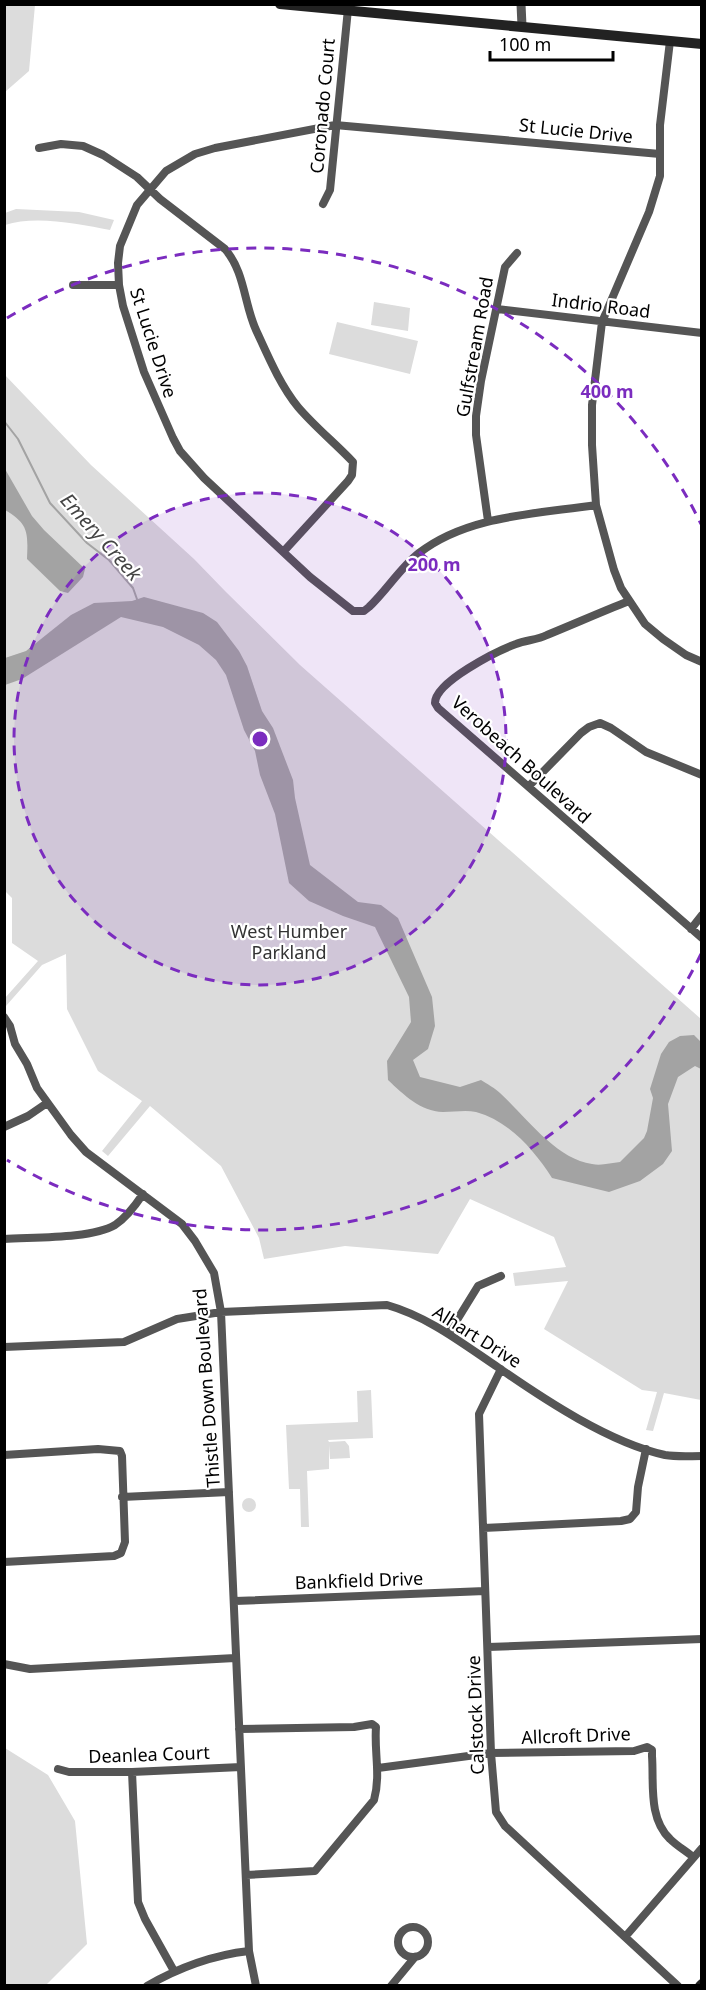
<svg xmlns="http://www.w3.org/2000/svg" width="706" height="1990" viewBox="0 0 706 1990" font-family="'Noto Sans',sans-serif">
  <rect width="100%" height="100%" fill="#fff"/>
  <!-- green -->
  <path fill="#dcdcdc" d="M5,4L35,5L29,71L5,92Z
    M16,209L79,212L114,220L110,230C79,224 35,215 5,225V213Z
    M374,302L410,308L408,331L371,325Z
    M337,322L418,341L410,374L329,354Z
    M4,374L91,465L194,559L226,592L300,665L701,1019V1400L664,1393L653,1431L646,1430L657,1392L642,1390L544,1329L568,1281L515,1286L513,1273L566,1267L554,1237L470,1199L438,1254L345,1246L264,1259L259,1238L221,1166L150,1106L108,1156L102,1151L142,1101L98,1071L67,1009L66,954L42,965L6,1006L5,1004V998L38,961L12,943V898L5,891Z
    M371,1390L373,1438L328,1440L329,1442L345,1441L349,1446L350,1458L330,1459L329,1445V1469L307,1471L309,1527H301L300,1489H289L286,1425L358,1422L357,1391Z
    M242 1505a7 7 0 1 1 14 0a7 7 0 1 1-14 0Z
    M5,1748L48,1775L75,1821L87,1944L46,1985H5Z"/>
  <!-- water -->
  <path fill="#a3a3a3" d="M5,469L32,516L44,530L85,569L83,577L68,593L60,591L27,559C28,533 29,524 5,510Z
    M144,597L203,613L217,622L239,651L247,666L262,711L273,728L293,780L295,798L310,865L358,902L381,905L398,918L432,997L435,1026L428,1049L413,1060L420,1077L460,1087L481,1080C487,1084 495,1088 500,1093C526,1117 556,1159 592,1164C601,1166 611,1163 620,1162L644,1138L647,1131L653,1098L650,1089L661,1054L669,1042L680,1036L694,1035L701,1042V1069L695,1066L678,1077L668,1104L672,1151L663,1164L640,1181L609,1192L552,1178C534,1150 509,1121 476,1112C466,1110 454,1112 443,1112C420,1111 404,1095 388,1080L387,1061L411,1022L409,997L375,927L343,916L309,901L289,883L275,814L260,775L255,751L244,730L226,675L216,660L199,645L163,627L121,617L22,679L5,685V658L26,651L71,615L94,603L132,601Z"/>
  <g fill="none" stroke-linecap="round" stroke-linejoin="round">
    <!-- stream -->
    <path stroke="#a3a3a3" stroke-width="2" d="M4,421L18,439L50,503L87,543L109,560L133,588L138,602"/>
    <!-- minor -->
    <path stroke="#555" stroke-width="8" d="M670,41L660,125V176L649,212L602,322L592,405V445L596,505L614,570L621,588L645,624L663,639L686,655L702,662
      M39,148L61,144L83,146L103,155L137,177L160,199L225,249C245,272 244,304 256,330C268,356 280,385 298,407C315,427 335,443 353,462L352,475L348,481L284,551
      M323,204L330,190L348,9
      M73,285H119
      M497,309L702,333
      M596,505C537,514 468,515 419,553C400,568 387,590 369,607L364,611H353L310,577L204,478L180,451L173,438L144,372L123,306L119,285L118,263L120,246L137,205L166,171L195,154L215,148L335,125L660,154
      M488,521L476,435V416L481,381L505,267L517,253
      M629,601C601,612 574,624 547,635C537,640 526,640 516,644C497,651 435,682 435,703L438,708L702,938
      M529,786L581,733L589,727L600,723L611,728L646,752L702,775
      M691,929L702,915
      M4,1017L10,1026L15,1044L27,1064L37,1088L71,1135L86,1152L182,1224L195,1241L214,1273L221,1312L249,1951L256,1986
      M4,1127L28,1116L47,1103
      M4,1239C33,1237 91,1239 115,1225C127,1217 135,1206 143,1194
      M449,1333L478,1286L501,1276
      M4,1347L124,1342L177,1319L221,1312L387,1305C429,1317 463,1344 499,1368C545,1400 610,1443 665,1455C677,1457 689,1456 702,1456
      M501,1369L479,1414L491,1753L496,1812L505,1826L678,1986
      M4,1455L98,1449L120,1451L122,1456L125,1542L121,1553L114,1556L4,1562
      M122,1497L229,1492
      M483,1528L621,1521L630,1519L636,1512L638,1487L646,1449
      M235,1601L485,1591
      M488,1647L702,1639
      M4,1664L30,1669L235,1658
      M239,1729L354,1727L372,1724L376,1727C374,1752 381,1775 374,1800L315,1871L246,1875
      M378,1768L491,1753L634,1751L647,1747L652,1750V1756C654,1783 648,1818 670,1839C677,1846 686,1851 693,1857
      M58,1769L69,1772H132L241,1767
      M132,1772L138,1902L145,1919L174,1971
      M398 1942a15 15 0 1 1 30 0a15 15 0 1 1-30 0Z
      M625,1937L702,1848
      M147,1986C178,1968 214,1955 249,1951
      M391,1986L415,1957"/>
    <!-- tertiary -->
    <path stroke="#555" stroke-width="9" d="M521,4L522,26"/>
    <!-- secondary -->
    <path stroke="#222" stroke-width="10" d="M280,4L702,44
      M700,1986L702,1984"/>
  </g>
  <!-- distance rings -->
  <circle cx="260" cy="739" r="246" fill="#7b2cbf" fill-opacity=".12"/>
  <g fill="none" stroke="#7b2cbf" stroke-width="3" stroke-dasharray="10 8">
    <circle cx="260" cy="739" r="246"/>
    <path d="M701 954A491 491 0 0 1 7 1160M7 318A491 491 0 0 1 701 524"/>
  </g>
  <g text-anchor="middle" stroke-width="4.5" stroke-linejoin="round" paint-order="stroke">
    <!-- street labels -->
    <g font-size="18" fill="#000" stroke="#fff">
      <text transform="translate(323 106) rotate(-85)" y="6">Coronado Court</text>
      <text transform="translate(576 131) rotate(6)" y="6">St Lucie Drive</text>
      <text transform="translate(601 306) rotate(7)" y="6">Indrio Road</text>
      <text transform="translate(153 343) rotate(72)" y="6">St Lucie Drive</text>
      <text transform="translate(475 347) rotate(-80)" y="6">Gulfstream Road</text>
      <text transform="translate(521 760) rotate(42)" y="6">Verobeach Boulevard</text>
      <text transform="translate(477 1337) rotate(32)" y="6">Alhart Drive</text>
      <text transform="translate(207 1388) rotate(-94)" y="6">Thistle Down Boulevard</text>
      <text transform="translate(359 1581) rotate(-2)" y="6">Bankfield Drive</text>
      <text transform="translate(476 1715) rotate(-92)" y="6">Calstock Drive</text>
      <text transform="translate(576 1736) rotate(-2)" y="6">Allcroft Drive</text>
      <text transform="translate(149 1755) rotate(-2)" y="6">Deanlea Court</text>
    </g>
    <!-- park labels -->
    <g font-size="18" fill="#333" stroke="#fff">
      <text x="289" y="938">West Humber<tspan x="289" dy="21">Parkland</tspan></text>
    </g>
    <!-- water labels -->
    <g font-size="20" font-style="italic" fill="#444" stroke="#fff">
      <text transform="translate(101 537) rotate(48)" y="7">Emery Creek</text>
    </g>
  </g>
  <circle cx="260" cy="739" r="9" fill="#7b2cbf" stroke="#fff" stroke-width="3"/>
  <g font-size="18" text-anchor="middle" font-weight="bold" fill="#7b2cbf" stroke="#fff" stroke-width="4.5" stroke-linejoin="round" paint-order="stroke">
    <text x="607" y="398">400 m</text>
    <text x="434" y="571">200 m</text>
  </g>
  <!-- border -->
  <rect width="706" height="1990" fill="none" stroke="#000000" stroke-width="12"/>
  <!-- scale -->
  <path d="M490 51v9h123v-9" fill="none" stroke="#000000" stroke-width="3"/>
  <text x="499" y="51" font-size="18" fill="#000000" stroke="#ffffff" stroke-width="4.5" paint-order="stroke">100 m</text>
</svg>
